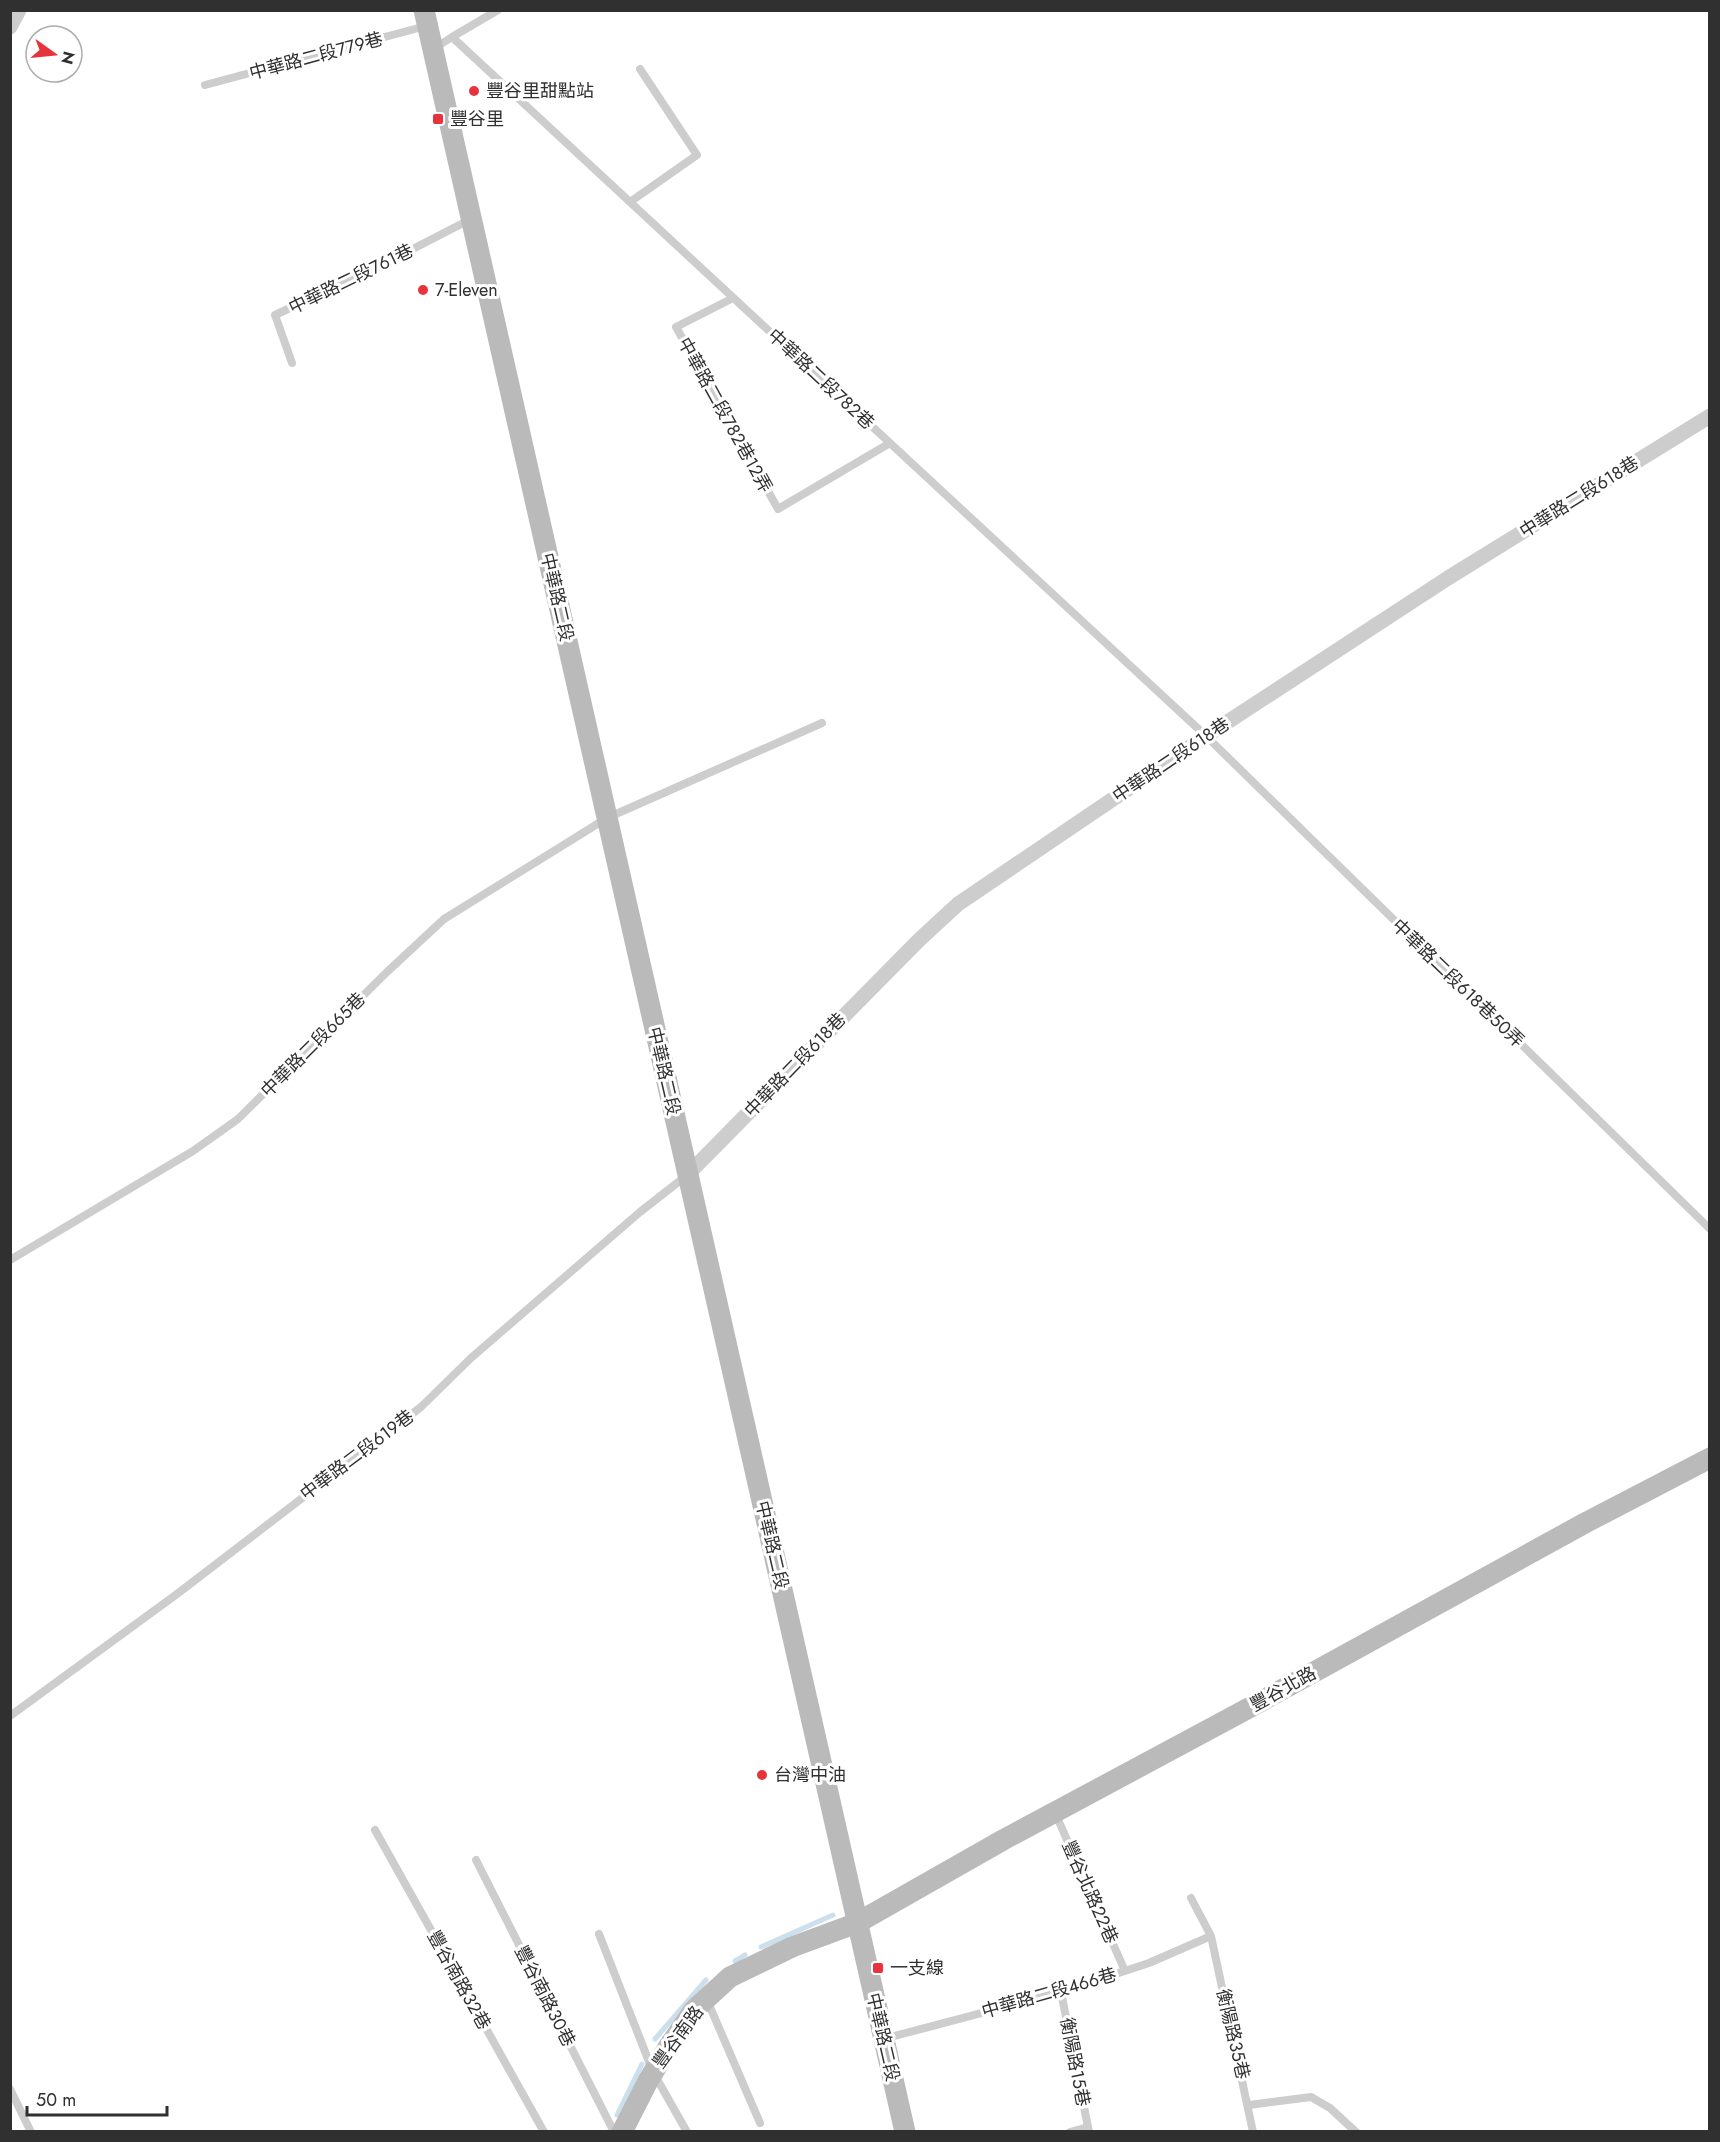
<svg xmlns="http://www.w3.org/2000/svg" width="1720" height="2142" viewBox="0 0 1720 2142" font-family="Jost,'Noto Sans TC',sans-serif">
  <rect width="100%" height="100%" fill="#fff"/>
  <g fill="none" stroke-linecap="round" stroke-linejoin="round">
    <!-- stream -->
    <path stroke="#cbdfed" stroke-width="5" d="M761,1947L833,1915
      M735,1961L745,1955
      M655,2039L706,1980
      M617,2115L642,2064"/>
    <!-- lane -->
    <path stroke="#cdcdcd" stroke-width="8" d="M452,37L498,10
      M435,48L452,37L1206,736L1710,1229
      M205,85L426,26
      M630,202L697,155L640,69
      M733,298L676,327L778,509L890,443
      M292,363L275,315L372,270L469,220
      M10,1260L193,1151L238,1119L387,972L444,919L607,818L822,723
      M10,1716L177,1594L421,1407L471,1358L640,1212L686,1176
      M1056,1815L1125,1971
      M375,1830L544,2132
      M476,1860L614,2132
      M1191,1898L1211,1936L1253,2132
      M599,1934L653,2072L687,2132
      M1061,1992L1089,2132
      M707,2000L760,2123
      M887,2038L1061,1992L1149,1963L1211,1936
      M10,2089L31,2132
      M1249,2105L1311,2097L1330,2108L1356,2132
      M1070,2132L1088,2127"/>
    <!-- street -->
    <path stroke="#cdcdcd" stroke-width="15" d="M10,27L19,10
      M688,1174L919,940L958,904L1206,736L1448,578L1710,416"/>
    <!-- secondary -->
    <path stroke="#bababa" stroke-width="21" d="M424,10L905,2132
      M622,2132L648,2081L669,2046L694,2010L730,1977L792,1947L857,1923L1003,1840L1247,1709L1585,1523L1710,1458"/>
  </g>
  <!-- markers -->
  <g fill="#e7333c" stroke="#fff" stroke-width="2">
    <circle cx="474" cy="91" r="6"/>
    <rect x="432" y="113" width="12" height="12" rx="3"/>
    <circle cx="423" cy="290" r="6"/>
    <circle cx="762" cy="1775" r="6"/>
    <rect x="872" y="1962" width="12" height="12" rx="3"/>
  </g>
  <g text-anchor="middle" stroke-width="6" stroke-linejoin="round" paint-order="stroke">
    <!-- street labels -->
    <g font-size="18" fill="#303030" stroke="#fff">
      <text transform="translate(316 56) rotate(-15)" y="6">中華路二段779巷</text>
      <text transform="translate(351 279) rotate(-26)" y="6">中華路二段761巷</text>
      <text transform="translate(821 379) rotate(43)" y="6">中華路二段782巷</text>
      <text transform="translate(725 415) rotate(61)" y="6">中華路二段782巷12弄</text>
      <text transform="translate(1579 497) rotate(-32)" y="6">中華路二段618巷</text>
      <text transform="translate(557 597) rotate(77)" y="6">中華路二段</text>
      <text transform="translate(1171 760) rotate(-34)" y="6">中華路二段618巷</text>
      <text transform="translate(1458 983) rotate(44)" y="6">中華路二段618巷50弄</text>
      <text transform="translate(313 1045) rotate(-45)" y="6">中華路二段665巷</text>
      <text transform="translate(795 1065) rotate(-46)" y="6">中華路二段618巷</text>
      <text transform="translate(664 1071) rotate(77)" y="6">中華路二段</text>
      <text transform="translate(357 1455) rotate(-37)" y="6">中華路二段619巷</text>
      <text transform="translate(772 1545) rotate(77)" y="6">中華路二段</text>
      <text transform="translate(1283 1689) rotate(-29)" y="6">豐谷北路</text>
      <text transform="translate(1090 1892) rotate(66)" y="6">豐谷北路22巷</text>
      <text transform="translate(459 1980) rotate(61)" y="6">豐谷南路32巷</text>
      <text transform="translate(1049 1993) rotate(-16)" y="6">中華路二段466巷</text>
      <text transform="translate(545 1996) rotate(63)" y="6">豐谷南路30巷</text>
      <text transform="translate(1233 2034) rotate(77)" y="6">衡陽路35巷</text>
      <text transform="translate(678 2037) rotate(-54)" y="6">豐谷南路</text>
      <text transform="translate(883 2037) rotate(77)" y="6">中華路二段</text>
      <text transform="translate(1075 2062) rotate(79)" y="6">衡陽路15巷</text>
    </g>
    <!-- poi labels -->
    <g font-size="18" fill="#303030" stroke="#fff" text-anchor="start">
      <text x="486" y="97">豐谷里甜點站</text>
      <text x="450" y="125">豐谷里</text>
      <text x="435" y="296">7-Eleven</text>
      <text x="774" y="1781">台灣中油</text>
      <text x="890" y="1974">一支線</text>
    </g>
  </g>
  <!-- border -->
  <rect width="1720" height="2142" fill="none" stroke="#303030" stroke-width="24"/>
  <!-- north arrow -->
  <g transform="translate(54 54) rotate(105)"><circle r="28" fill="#ffffff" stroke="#acacac" stroke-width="1.5"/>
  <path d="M0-4.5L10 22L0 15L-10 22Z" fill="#e7333c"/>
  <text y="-9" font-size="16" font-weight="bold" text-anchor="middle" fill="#303030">N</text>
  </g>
  <!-- scale -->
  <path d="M27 2106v9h140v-9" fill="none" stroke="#303030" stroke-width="3"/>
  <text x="36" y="2106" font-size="18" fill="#303030" stroke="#ffffff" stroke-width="4.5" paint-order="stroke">50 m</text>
</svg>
